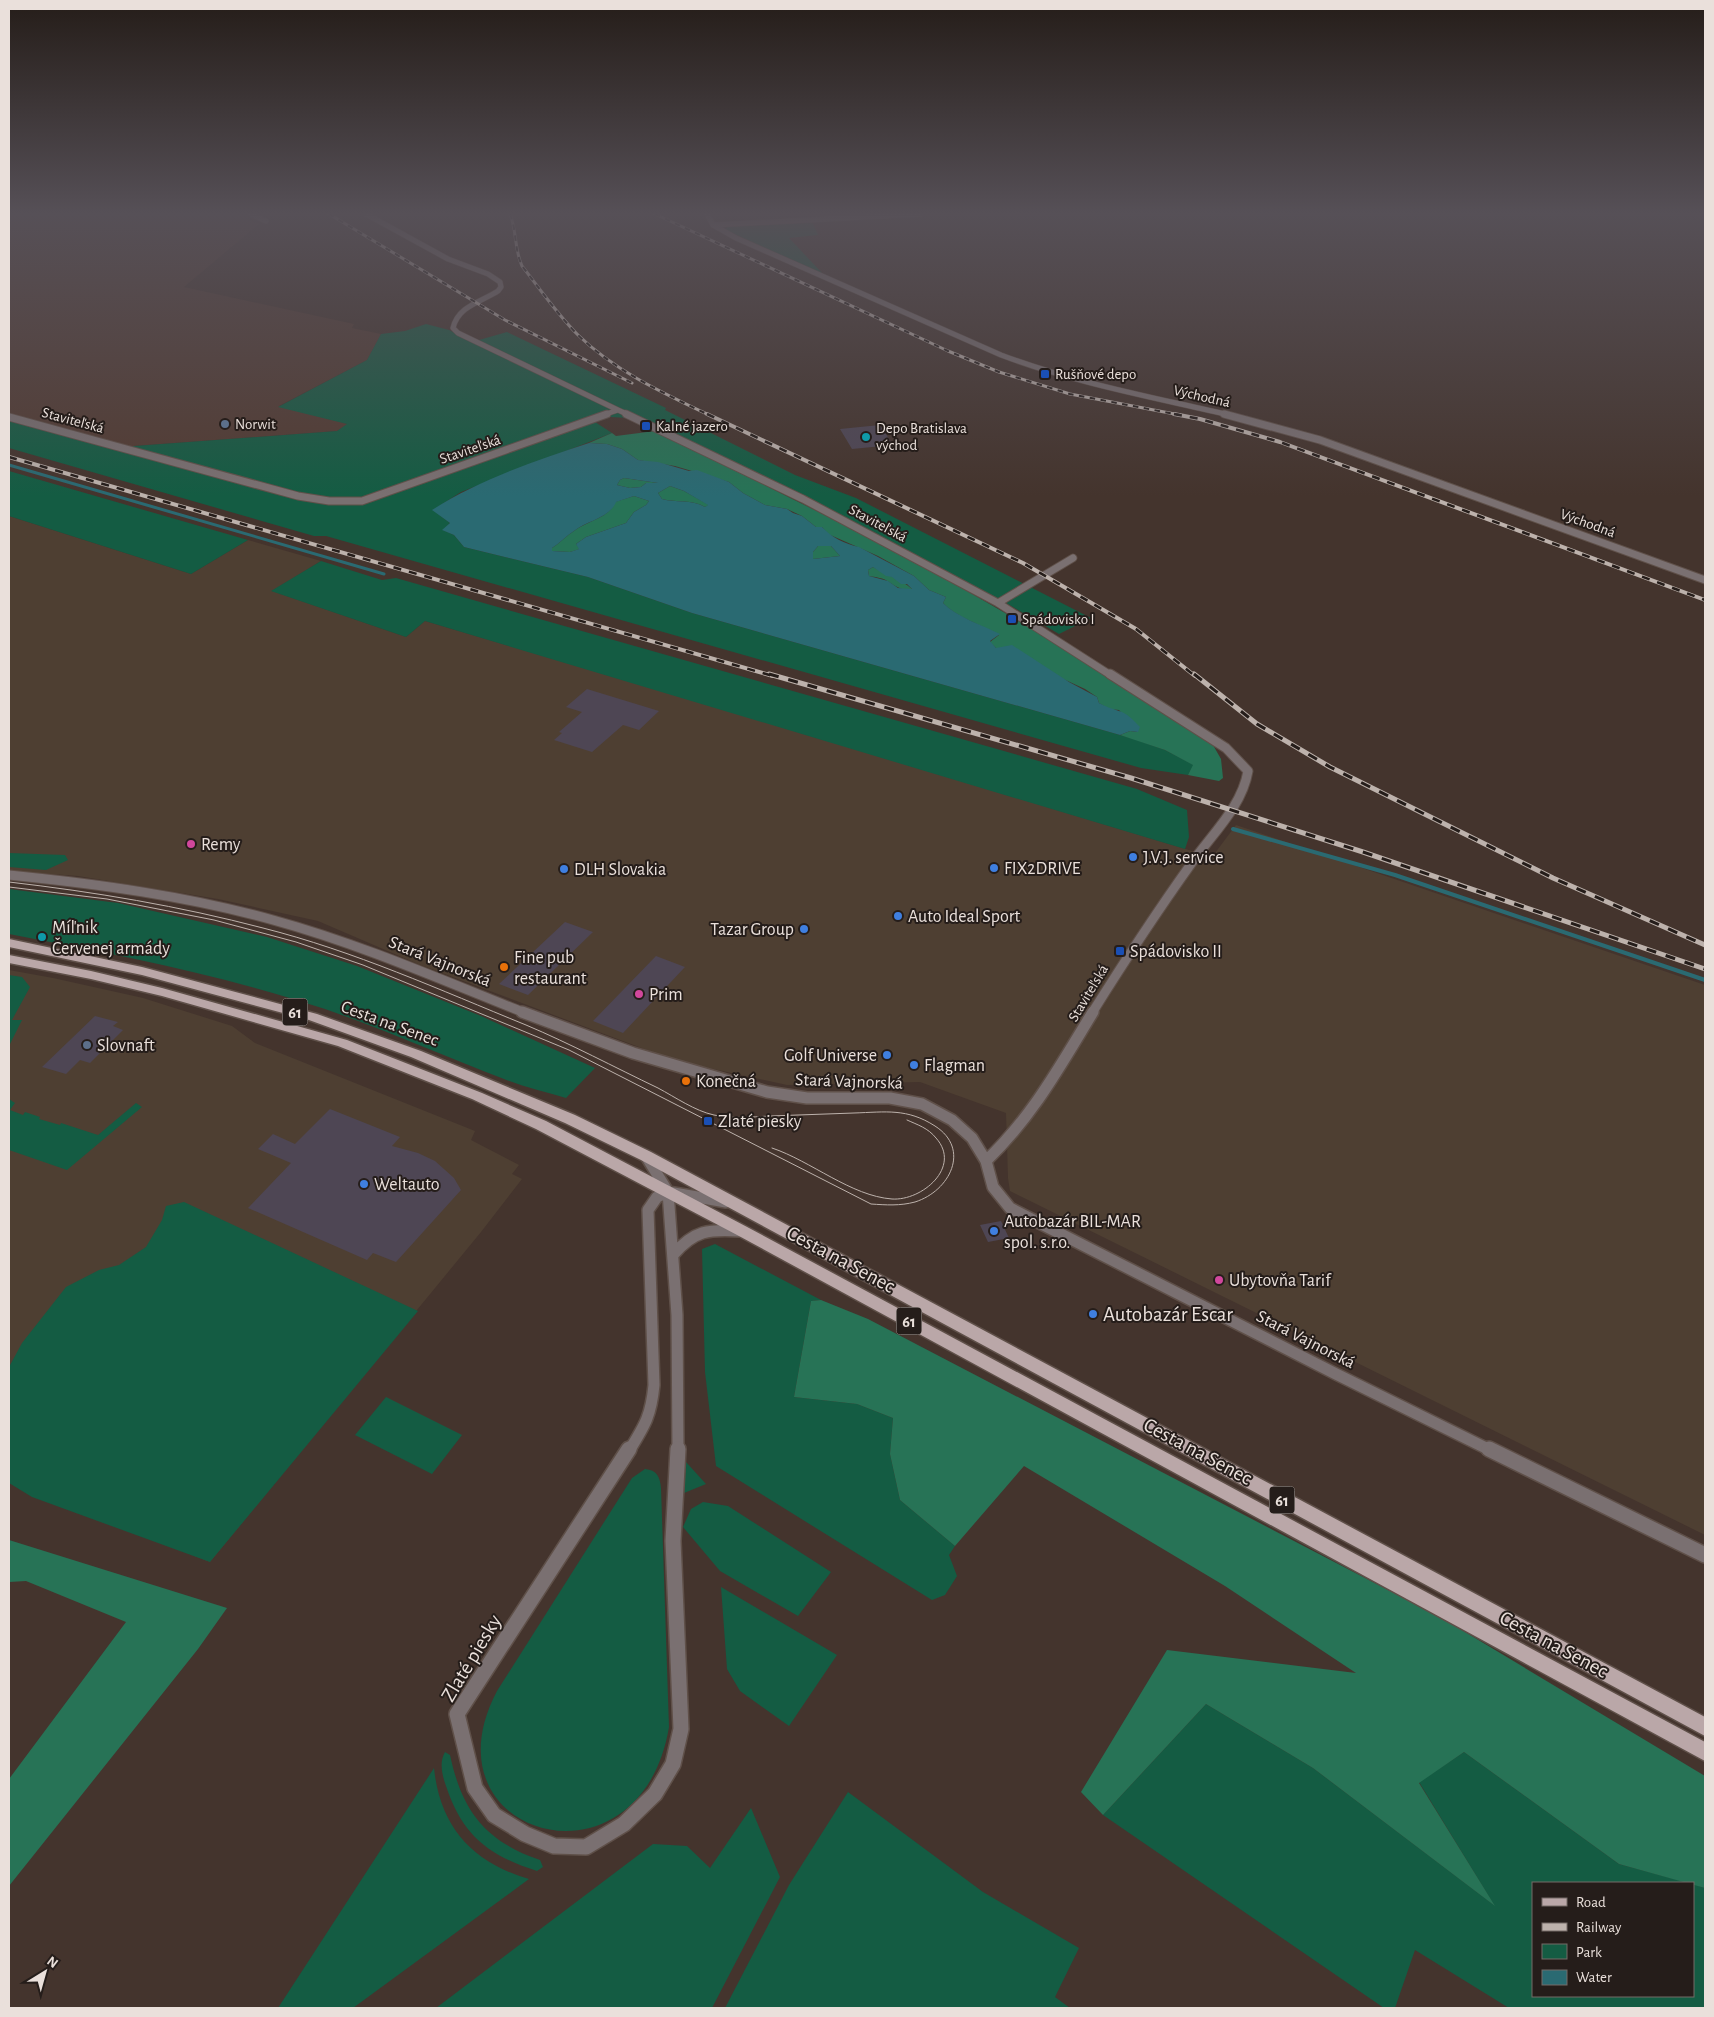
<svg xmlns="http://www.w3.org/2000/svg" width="1714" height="2017" viewBox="0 0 1714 2017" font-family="'Alegreya Sans',sans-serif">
  <rect width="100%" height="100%" fill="#44342d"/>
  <!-- commercial -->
  <path fill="#4e3f32" d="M9,516L191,574L248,540L321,561L272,591L406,637L425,621L779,726L1212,857L1236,825L1705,985V1535L1010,1191L1008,1178L1006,1113L920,1082L787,1085L676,1061L418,964L318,921L218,899L78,876L9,871Z
    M9,970L53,978L143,998L232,1026L255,1043L475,1131L471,1140L519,1165L512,1174L522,1179L481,1232L210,1562L9,1483Z"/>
  <!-- built -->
  <path fill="#523b32" d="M9,214H236L259,224L184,287L354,324L352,328L381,334L367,360L279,406L348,424L337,431L107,448L9,421Z"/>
  <!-- green -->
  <path fill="#145c43" d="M812,221L818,235L789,238L824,275L724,229L730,226Z
    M426,324L449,330L472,342L507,332L666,408L665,410L795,475L856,498L1091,618L1059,634L1006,603L808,498L629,418L610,417L595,422L612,433L461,492L433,510L450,523L443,530L454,535L464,547L588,577L692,613L1134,739L1165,750L1194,765L1188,775L1141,768L326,536H314L9,448V421L107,448L337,431L347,424L278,407L367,360L381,334L405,331Z
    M9,471L248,540L191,574L9,516Z
    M321,561L382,580L396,578L1137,789L1187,810L1189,837L1185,849L425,621L406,637L271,591Z
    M9,853L65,855L68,860L46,870L9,867Z
    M9,889L118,903L267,937L357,966L481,1016L595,1068L566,1098C545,1092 524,1087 504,1079C444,1056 386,1030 325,1009C222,975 115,954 9,934Z
    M9,975L22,977L30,987L12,1020H22L9,1046Z
    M9,1099L15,1103L10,1110L23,1115L25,1112L40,1117L39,1119L60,1125L61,1123L98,1135L136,1103L142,1107L67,1170L9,1150Z
    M184,1202L418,1311L210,1562L32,1497L9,1483V1367L22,1343L66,1287L99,1270L119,1265L146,1247L162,1220L166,1206Z
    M715,1244L821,1300L811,1301L794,1397L857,1404L893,1418L890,1454L900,1500L955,1546L949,1555L957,1576L945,1595L932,1600L716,1466L705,1372L702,1249Z
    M386,1397L462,1435L432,1474L355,1435Z
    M686,1462L706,1484L684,1493Z
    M645,1469C657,1470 660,1477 661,1488L669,1727C640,1899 420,1837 497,1691L632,1478Z
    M703,1502L728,1506L831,1572L798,1616L720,1571L683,1527L691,1509Z
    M721,1587L837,1655L789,1726L740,1691L727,1669Z
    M1206,1704L1313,1768L1494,1905L1419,1782L1464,1752L1619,1864L1689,1883H1533V1996H1693V1884L1705,1888V2008H1509L1415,1950L1395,2008H1384L1103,1815Z
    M445,1752L450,1755C462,1811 485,1841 540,1860L543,1867L537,1871C489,1856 462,1835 446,1786C442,1775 439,1762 445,1752Z
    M434,1768C440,1827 473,1863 529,1879L353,2008H278Z
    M848,1792L983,1892L1079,1948L1055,1997L1070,2008H725L789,1885Z
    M751,1808L780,1877L712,2008H436L653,1844L687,1846L710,1868Z"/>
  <!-- forest -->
  <path fill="#277356" d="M655,431C769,487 883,542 993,606C1068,649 1140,699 1213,745L1221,759L1223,778L1219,781L1188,775L1193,765L1165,750L1120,735L1130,731L1138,732L1119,710L1109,709L1099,703L1097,697L1085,689L996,648L990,642L999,635C982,625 956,617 943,603L946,597L929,590L914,576L878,556L828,534L822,527H816L802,516L787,509L765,505L743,493L729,482L675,466L638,460L622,449L607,444L589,443L612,433L616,436Z
    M624,478L658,483H646L641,487L630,488L617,485L620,480Z
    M670,486L684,491L709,505L705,507C692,499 677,503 662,499L658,493Z
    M634,496L649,501L646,505L634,512L626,523L586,537L576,544L580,549L570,552L551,551L552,548C560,543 566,536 574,531C586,521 609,519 615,502Z
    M818,546H831L840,556L813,559V552Z
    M873,567C886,575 901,579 912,589C902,591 897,587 889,582C884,578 875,577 869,576L868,570Z
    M821,1300L868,1319L1440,1617L1705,1776V1888L1619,1864L1464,1752L1419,1783L1495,1906L1313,1768L1206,1704L1103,1815L1081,1792L1167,1650L1356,1673L1225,1586L1024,1466L955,1546L900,1500L890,1454L893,1418L857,1404L794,1397L811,1301Z
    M9,1540L227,1608L198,1649L9,1886V1779L126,1622L26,1581L9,1582Z"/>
  <!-- water -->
  <path fill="#2a6a72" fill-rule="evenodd" d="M589,443L607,444L622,449L638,460L658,462L689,471L697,470L729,482L743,493L765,505L787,509L793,513L802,516L816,527H822C831,537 845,544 859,547L914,576L929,590L946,597L943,603C957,617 982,625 1000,634L990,641L996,648L1012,645L1069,682L1097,697L1099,703C1106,707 1111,708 1119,711C1127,713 1134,721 1140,727L1138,732L1130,731L1120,735L692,613L588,577L464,547L454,535L442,530L450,523L432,510C480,479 535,461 589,443ZM624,478L658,483H646L641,487L630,488L617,485L620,480ZM670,486L684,491L708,505L705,507C692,499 676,503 662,499L658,493ZM634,496L649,501L646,505L634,512L626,523L586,537L576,544L579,549L570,552L552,551V548C560,543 566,536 574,531C586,521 610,518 616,502ZM818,546H831L840,556L813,559V552ZM873,567L886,576L892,577L901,584H907L912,589L898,588L888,581L869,576L868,570Z"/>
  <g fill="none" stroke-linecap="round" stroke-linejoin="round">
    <!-- stream-far1 -->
    <path stroke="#2a6a72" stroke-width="3" d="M9,465L384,574"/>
    <!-- stream -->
    <path stroke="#2a6a72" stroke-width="4" d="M1233,829L1395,875L1705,980"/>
  </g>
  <!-- building -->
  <path fill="#4e4654" d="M880,425L893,445L852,449L840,429Z
    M587,689L659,711L639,730L623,725L592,752L554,740L562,733L559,732L582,712L566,707Z
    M565,922L593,932L528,995L499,984Z
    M656,956L685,967L623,1033L593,1021Z
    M95,1016L118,1022L113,1026L123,1030L90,1063L80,1060L66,1074L42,1067Z
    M330,1109L400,1137L392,1146L418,1153L435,1161L454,1178L461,1190L396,1262L373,1253L367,1260L248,1208L291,1163L258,1149L273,1134L295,1144Z
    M1001,1221L1009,1238L988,1242L980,1225Z"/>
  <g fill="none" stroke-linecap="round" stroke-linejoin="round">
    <defs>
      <path id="minor-far4" d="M250,214L266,221
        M366,214L448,259L488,274L500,282L501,287L498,291C481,302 458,306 453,328L458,333L618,410
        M707,214L713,225L736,238L1001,355C1075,383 1152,397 1229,415
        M713,225L921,214
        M603,415L618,410L629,415"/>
      <path id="minor-far3" d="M626,414L803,499L998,603L1112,676
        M1224,414L1320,440L1705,580
        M9,417L298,496L329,501H362L607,414
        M998,603L1073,558"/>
      <path id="minor-far2" d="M9,875C98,884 187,896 273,920C360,944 442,980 525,1013
        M1092,1013C1124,962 1156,913 1191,864C1211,835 1242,807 1248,771L1226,748L1110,674"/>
      <path id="minor-far1" d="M522,1012L633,1053L767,1092L807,1098H890L922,1104L952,1120L972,1138L986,1161L993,1187L1010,1208L1336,1374L1492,1451
        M646,1156L668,1192
        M986,1161C1033,1116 1060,1066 1093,1012
        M668,1192L677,1315L678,1451
        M668,1192L726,1202
        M673,1255C694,1230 709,1229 740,1231
        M629,1451C645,1425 651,1416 654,1385L648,1210L657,1197L668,1192"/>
      <path id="minor" d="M629,1449L457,1714L475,1788L494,1815L525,1834L554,1846L586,1847L624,1824L655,1794L673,1764L681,1729L673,1541L678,1449
        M1489,1449L1705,1555"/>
      <path id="primary" d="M9,939L142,967L317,1014L421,1051L575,1115L651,1152L1705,1717V1736L641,1160L565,1123L411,1057L309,1020L142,975L9,947Z
        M9,955L91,971L162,988L347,1040L482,1093L546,1121L749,1228L1705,1742V1761L739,1236L536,1129L472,1099L338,1046L162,996L91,979L9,963Z"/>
    </defs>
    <!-- minor-far4 casing -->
    <use href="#minor-far4" stroke="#5f5049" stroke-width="6"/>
    <!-- minor-far3 casing -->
    <use href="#minor-far3" stroke="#5f5049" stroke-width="9"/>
    <!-- minor-far2 casing -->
    <use href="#minor-far2" stroke="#5f5049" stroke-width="11"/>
    <!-- minor-far1 casing -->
    <use href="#minor-far1" stroke="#5f5049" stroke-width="14"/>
    <!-- minor casing -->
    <use href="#minor" stroke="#5f5049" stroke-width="18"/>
    <!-- primary casing -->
    <use href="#primary" stroke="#5f5049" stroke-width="3"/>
    <!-- minor-far4 -->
    <use href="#minor-far4" stroke="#7a7071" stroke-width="5"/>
    <!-- minor-far3 -->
    <use href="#minor-far3" stroke="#7a7071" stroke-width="7"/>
    <!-- minor-far2 -->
    <use href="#minor-far2" stroke="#7a7071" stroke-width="9"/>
    <!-- minor-far1 -->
    <use href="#minor-far1" stroke="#7a7071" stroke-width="11"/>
    <!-- minor -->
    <use href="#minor" stroke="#7a7071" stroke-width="15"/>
    <!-- primary -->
    <use href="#primary" fill="#baa7a8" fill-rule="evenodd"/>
    <!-- tram -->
    <path stroke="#bdb2ac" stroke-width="1" d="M9,882C95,892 179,906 263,928C354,951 440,990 526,1025C571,1044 614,1067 658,1088C675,1097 695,1111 714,1115C732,1119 751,1117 770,1116C798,1115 826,1114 854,1113C886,1112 907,1108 935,1126C971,1149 950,1191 915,1202C900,1206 886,1205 871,1204L569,1050L363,965L296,942L214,920L107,899L9,887
      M772,1148C811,1161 851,1196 892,1199C922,1201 962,1167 936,1138C928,1128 918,1125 907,1120"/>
    <defs>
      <path id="rail-far2" d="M329,214L505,320L632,383
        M510,214C517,231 514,249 522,266C540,289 557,314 578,335C615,371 663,393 709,415
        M655,214L948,351L999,372L1070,394L1180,415"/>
      <path id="rail-far1" d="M707,414L1023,563L1136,629L1195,676
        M1174,414L1200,419L1280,442L1705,600
        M9,457L773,676"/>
      <path id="rail" d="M769,674L1131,778L1363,852L1705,969
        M1194,674L1257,724L1330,767L1553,878L1705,945"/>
    </defs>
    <!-- rail-far2 casing -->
    <use href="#rail-far2" stroke="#bdb2ac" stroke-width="3"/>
    <!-- rail-far1 casing -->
    <use href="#rail-far1" stroke="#bdb2ac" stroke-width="4"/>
    <!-- rail casing -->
    <use href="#rail" stroke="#bdb2ac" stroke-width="5"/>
    <!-- rail-far2 -->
    <use href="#rail-far2" stroke="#251d1a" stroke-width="2" stroke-dasharray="5.5" stroke-linecap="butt"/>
    <!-- rail-far1 -->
    <use href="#rail-far1" stroke="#251d1a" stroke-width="2.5" stroke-dasharray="8" stroke-linecap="butt"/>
    <!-- rail -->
    <use href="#rail" stroke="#251d1a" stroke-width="3" stroke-dasharray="10" stroke-linecap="butt"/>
  </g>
  <!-- sky -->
  <linearGradient id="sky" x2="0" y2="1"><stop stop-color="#251d19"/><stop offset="0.43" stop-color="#565057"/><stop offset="1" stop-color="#565057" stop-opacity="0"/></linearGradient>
  <rect width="1714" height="496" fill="url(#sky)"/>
  <!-- markers -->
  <g fill="#1a4fb4" stroke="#251d1a" stroke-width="2">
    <rect x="1040" y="369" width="10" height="10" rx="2.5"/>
    <rect x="641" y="421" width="10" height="10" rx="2.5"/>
    <rect x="1007" y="614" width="10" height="10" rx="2.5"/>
    <rect x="1115" y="946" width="10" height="10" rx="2.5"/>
    <rect x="703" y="1116" width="10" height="10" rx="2.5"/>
  </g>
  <g fill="#5c6f8a" stroke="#251d1a" stroke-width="2">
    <circle cx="225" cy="424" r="5"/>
    <circle cx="87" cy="1045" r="5"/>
  </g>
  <g fill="#0f9aa8" stroke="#251d1a" stroke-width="2">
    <circle cx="866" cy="437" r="5"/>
    <circle cx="42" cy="937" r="5"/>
  </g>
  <g fill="#d1479c" stroke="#251d1a" stroke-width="2">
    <circle cx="191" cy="844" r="5"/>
    <circle cx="639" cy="994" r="5"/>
    <circle cx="1219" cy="1280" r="5"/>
  </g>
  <g fill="#3f7fe0" stroke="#251d1a" stroke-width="2">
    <circle cx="1133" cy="857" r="5"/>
    <circle cx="994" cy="868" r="5"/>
    <circle cx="564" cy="869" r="5"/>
    <circle cx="898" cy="916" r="5"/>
    <circle cx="804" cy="929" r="5"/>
    <circle cx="887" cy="1055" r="5"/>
    <circle cx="914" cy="1065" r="5"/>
    <circle cx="364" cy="1184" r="5"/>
    <circle cx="994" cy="1231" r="5"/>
    <circle cx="1093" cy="1314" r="5"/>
  </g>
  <g fill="#e8710a" stroke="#251d1a" stroke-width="2">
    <circle cx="504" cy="967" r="5"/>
    <circle cx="686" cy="1081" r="5"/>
  </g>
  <g text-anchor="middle" stroke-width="4" stroke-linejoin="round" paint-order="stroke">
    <!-- far-poi labels -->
    <g font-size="15" fill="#eae0db" stroke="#251d1a" text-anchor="start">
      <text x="1055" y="379">Rušňové depo</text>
      <text x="235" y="429">Norwit</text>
      <text x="656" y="431">Kalné jazero</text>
      <text x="876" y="433">Depo Bratislava<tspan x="876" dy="17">východ</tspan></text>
      <text x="1022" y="624">Spádovisko I</text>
    </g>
    <!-- far-street labels -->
    <g font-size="15" fill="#eae0db" stroke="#251d1a">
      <text transform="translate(1202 396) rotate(13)" y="5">Východná</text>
      <text transform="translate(73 420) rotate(15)" y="5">Staviteľská</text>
      <text transform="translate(470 449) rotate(-19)" y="5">Staviteľská</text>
      <text transform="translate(878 523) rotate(28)" y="5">Staviteľská</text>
      <text transform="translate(1588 523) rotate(20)" y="5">Východná</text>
      <text transform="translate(1088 993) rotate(-59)" y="5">Staviteľská</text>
    </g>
    <!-- shield labels -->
    <g fill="#251d1a" stroke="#afa6a1" stroke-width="1">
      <rect x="282.5" y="998.5" width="25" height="27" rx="4"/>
      <rect x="896.5" y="1307.5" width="25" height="27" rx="4"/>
      <rect x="1269.5" y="1486.5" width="25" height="27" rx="4"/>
    </g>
    <g font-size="16" font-weight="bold" fill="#eae0db">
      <text x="295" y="1018">61</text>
      <text x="909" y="1327">61</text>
      <text x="1282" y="1506">61</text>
    </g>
    <!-- poi labels -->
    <g font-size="18" fill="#eae0db" stroke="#251d1a" text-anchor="start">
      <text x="201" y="850">Remy</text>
      <text x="1143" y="863">J.V.J. service</text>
      <text x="1004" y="874">FIX2DRIVE</text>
      <text x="574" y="875">DLH Slovakia</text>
      <text x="908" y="922">Auto Ideal Sport</text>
      <text x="52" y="933">Míľnik<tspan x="52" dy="21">Červenej armády</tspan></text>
      <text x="794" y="935" text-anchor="end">Tazar Group</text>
      <text x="1130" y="957">Spádovisko II</text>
      <text x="514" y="963">Fine pub<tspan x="514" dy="21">restaurant</tspan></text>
      <text x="649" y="1000">Prim</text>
      <text x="97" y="1051">Slovnaft</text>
      <text x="877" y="1061" text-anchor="end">Golf Universe</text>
      <text x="924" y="1071">Flagman</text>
      <text x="696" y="1087">Konečná</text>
      <text x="718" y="1127">Zlaté piesky</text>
      <text x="374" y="1190">Weltauto</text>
      <text x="1004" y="1227">Autobazár BIL-MAR<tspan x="1004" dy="21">spol. s.r.o.</tspan></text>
      <text x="1229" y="1286">Ubytovňa Tarif</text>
    </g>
    <!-- street labels -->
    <g font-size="18" fill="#eae0db" stroke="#251d1a">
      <text transform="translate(440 961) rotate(22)" y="6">Stará Vajnorská</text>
      <text transform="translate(390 1023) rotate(20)" y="6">Cesta na Senec</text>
      <text transform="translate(849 1081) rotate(2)" y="6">Stará Vajnorská</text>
      <text transform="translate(1306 1339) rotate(27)" y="6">Stará Vajnorská</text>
    </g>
    <!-- near-street labels -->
    <g font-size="21" fill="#eae0db" stroke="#251d1a">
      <text transform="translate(841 1259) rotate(28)" y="7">Cesta na Senec</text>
      <text transform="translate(1198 1451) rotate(28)" y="7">Cesta na Senec</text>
      <text transform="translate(1554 1644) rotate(28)" y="7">Cesta na Senec</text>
      <text transform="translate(471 1658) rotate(-59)" y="7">Zlaté piesky</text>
    </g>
    <!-- near-poi labels -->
    <g font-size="21" fill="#eae0db" stroke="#251d1a" text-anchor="start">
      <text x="1103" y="1321">Autobazár Escar</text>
    </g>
  </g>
  <!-- border -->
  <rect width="1714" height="2017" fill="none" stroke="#eae0db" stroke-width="20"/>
  <!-- legend -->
  <rect x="1532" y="1882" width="162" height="115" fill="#251d1a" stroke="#746b67"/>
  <rect x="1542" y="1898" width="25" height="8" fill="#baa7a8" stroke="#746b67"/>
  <text x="1576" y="1907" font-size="15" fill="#eae0db">Road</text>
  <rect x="1542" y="1923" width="25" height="8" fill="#bdb2ac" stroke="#746b67"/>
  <text x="1576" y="1932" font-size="15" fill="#eae0db">Railway</text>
  <rect x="1542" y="1944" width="25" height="15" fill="#145c43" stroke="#746b67"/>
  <text x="1576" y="1957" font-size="15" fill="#eae0db">Park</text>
  <rect x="1542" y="1970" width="25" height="15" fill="#2a6a72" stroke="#746b67"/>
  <text x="1576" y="1982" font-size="15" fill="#eae0db">Water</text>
  <!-- north arrow -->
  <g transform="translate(45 1972) rotate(37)" stroke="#251d1a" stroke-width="4" paint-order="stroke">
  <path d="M0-4L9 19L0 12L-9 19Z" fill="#eae0db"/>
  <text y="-8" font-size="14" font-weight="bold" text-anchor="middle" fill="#eae0db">N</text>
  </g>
</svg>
